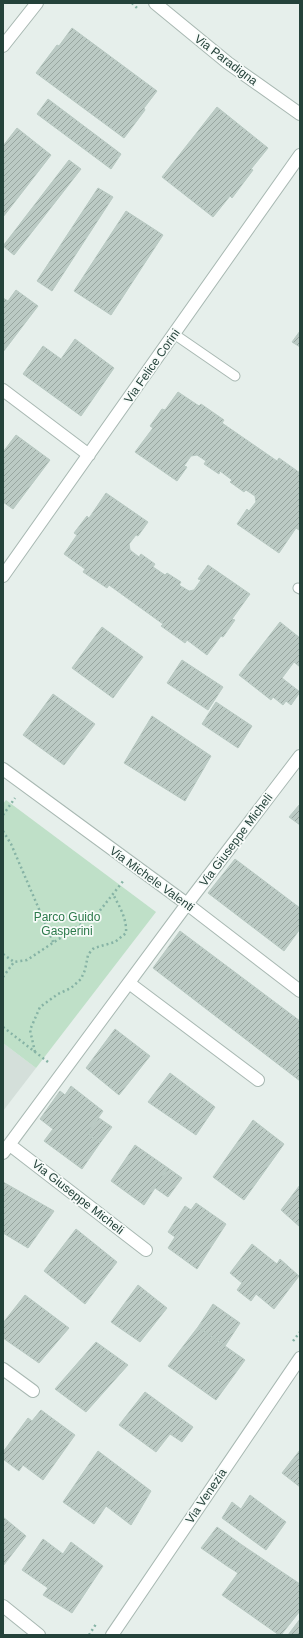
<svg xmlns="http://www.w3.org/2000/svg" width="303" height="1638" viewBox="0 0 303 1638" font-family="Helvetica,sans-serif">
  <defs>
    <pattern id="building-hatch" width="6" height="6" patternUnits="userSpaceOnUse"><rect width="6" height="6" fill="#bbcac4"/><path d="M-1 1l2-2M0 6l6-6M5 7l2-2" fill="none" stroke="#98a6a0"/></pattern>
  </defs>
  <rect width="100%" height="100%" fill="#e6efeb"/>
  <!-- built -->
  <path fill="#d4dfda" d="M3,1043L36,1068L3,1111Z"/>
  <!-- green -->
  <path fill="#bfe0c8" d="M6,800L156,912L36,1068L3,1043V804Z"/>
  <!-- building -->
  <path fill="url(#building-hatch)" stroke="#b8c9c2" d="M72,28L157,91L144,108L145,110L124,138L36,73L57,45L59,46Z
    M48,99L121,154L111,169L37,114Z
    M217,107L268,148L251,169L253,170L232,198L230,196L213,217L162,177Z
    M17,128L51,155L3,217V146Z
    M69,160L81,169L14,255L3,246Z
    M98,188L113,197L52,291L37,281Z
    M126,211L163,235L111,315L74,291Z
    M16,290L38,306L3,352V298L8,301Z
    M300,331V347L292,342Z
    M75,339L114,368L81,416L23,374L43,346L61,359Z
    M178,392L199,406L201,404L224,420L222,423L277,461L279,458L300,473V528L299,530L296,528L279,553L237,524L247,509L249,511L256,502L255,496L246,490L244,492L230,482L232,480L220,471L219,474L204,464L206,461L197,455L191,456L184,466L187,467L177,481L135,452L153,428L150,426L162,409L165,410Z
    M16,435L50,460L13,509L3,502V452Z
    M106,493L148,522L138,536L136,535L129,544L130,550L139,557L141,554L155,564L153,567L165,575L167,573L181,582L179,585L189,591L194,590L201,580L198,579L208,565L250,594L232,619L235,620L223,637L221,636L207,655L187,640L185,643L161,626L163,624L109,585L107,588L83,572L85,569L64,554L77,535L74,533L87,516L89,518Z
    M280,622L300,638V667L294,662L282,678L300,692L291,705L286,701L283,705L273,697L271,700L239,675Z
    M102,627L143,657L113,698L72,668Z
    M182,660L223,687L208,710L167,683Z
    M53,694L95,724L64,765L23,735Z
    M216,702L252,726L238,748L202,724Z
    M152,716L211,756L185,801L124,763Z
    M300,804V825L289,817Z
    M235,859L300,908V929L284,951L208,893Z
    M180,931L300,1021V1081L153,968Z
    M115,1029L150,1056L119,1095L86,1068Z
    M170,1073L215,1107L196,1135L148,1102Z
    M71,1086L103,1111L87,1133L100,1143L82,1169L44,1141L53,1129L40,1119L60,1091L65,1095Z
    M99,1118L112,1127L100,1143L87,1133Z
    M253,1120L284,1144L244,1200L213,1177Z
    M135,1145L168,1168L144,1205L111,1181Z
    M168,1168L182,1178L168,1197L155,1188Z
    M3,1182L54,1211L28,1248L3,1233Z
    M300,1185V1227L281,1210Z
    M196,1203L226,1224L197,1269L168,1248L175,1237L168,1232L185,1206L191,1210Z
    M76,1229L117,1262L85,1304L44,1271Z
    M252,1244L277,1264L280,1259L299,1276L274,1309L256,1294L251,1301L237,1290L242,1283L230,1273Z
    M138,1285L167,1308L140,1342L111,1322Z
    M25,1295L69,1328L39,1363L3,1338V1323Z
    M213,1304L240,1323L225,1346L198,1327Z
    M198,1327L245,1360L216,1400L168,1366Z
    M96,1342L128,1365L86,1412L55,1389Z
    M145,1392L193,1427L182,1442L170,1434L156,1452L119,1425Z
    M41,1410L75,1435L43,1480L23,1465L19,1471L3,1459V1452L28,1418L32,1421Z
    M300,1450V1487L282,1473Z
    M98,1451L151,1491L131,1525L106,1506L94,1524L63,1502Z
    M250,1495L286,1522L266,1550L222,1518L232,1502L241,1509Z
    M3,1517L26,1536L3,1566Z
    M217,1527L242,1545L227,1566L201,1548Z
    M43,1539L63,1554L71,1542L103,1566L72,1613L43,1595L48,1588L22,1570Z
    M242,1545L300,1584V1611L281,1635H279L222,1595L238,1573L227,1566Z
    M300,1619V1635H288Z"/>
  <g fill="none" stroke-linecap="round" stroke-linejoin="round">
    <defs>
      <path id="service" d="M174,334L235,376
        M298,588L300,589"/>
      <path id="minor" d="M155,3L228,63L300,114
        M3,46L37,3
        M3,390L89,455
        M3,576L300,155
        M3,769L187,904L300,991
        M129,983L258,1080
        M10,1145L146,1250
        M3,1153L187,904L300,756
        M3,1369L33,1391
        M3,1606L39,1635"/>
      <path id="tertiary" d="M112,1635L300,1358"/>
    </defs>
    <!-- service casing -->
    <use href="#service" stroke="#a8b8b2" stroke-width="11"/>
    <!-- minor casing -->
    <use href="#minor" stroke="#a8b8b2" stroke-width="14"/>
    <!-- tertiary casing -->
    <use href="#tertiary" stroke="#a8b8b2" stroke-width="14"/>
    <!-- path -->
    <path stroke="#86b3a5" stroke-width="2.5" stroke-dasharray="2 3" stroke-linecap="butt" d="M132,3L137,8
      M3,815L15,798
      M3,831L11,844L54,944
      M3,954L14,962
      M3,977L14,962L27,960L98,913L124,880
      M3,1027L48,1062
      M35,1052L30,1030L40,1007L58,994L71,988L81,979L85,970L88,955L91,951L94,948L115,942L126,933C127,918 119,906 113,894
      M293,1341L300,1332
      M89,1635L96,1624"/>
    <!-- service -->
    <use href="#service" stroke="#fff" stroke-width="9"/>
    <!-- minor -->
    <use href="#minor" stroke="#fff" stroke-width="12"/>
    <!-- tertiary -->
    <use href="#tertiary" stroke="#fff" stroke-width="12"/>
  </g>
  <g text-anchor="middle" stroke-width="3.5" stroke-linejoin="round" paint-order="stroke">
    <!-- street labels -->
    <g font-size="12" fill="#24423a" stroke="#f7fbf9">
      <text transform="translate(226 60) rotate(37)" y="4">Via Paradigna</text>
      <text transform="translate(152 366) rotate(-55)" y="4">Via Felice Corini</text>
      <text transform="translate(236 840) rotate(-53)" y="4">Via Giuseppe Micheli</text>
      <text transform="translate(152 879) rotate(36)" y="4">Via Michele Valenti</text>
      <text transform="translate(78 1197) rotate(38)" y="4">Via Giuseppe Micheli</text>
      <text transform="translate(206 1496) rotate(-56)" y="4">Via Venezia</text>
    </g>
    <!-- park labels -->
    <g font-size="12" fill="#2d7a4b" stroke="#f7fbf9">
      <text x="67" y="921">Parco Guido<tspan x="67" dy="14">Gasperini</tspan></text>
    </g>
  </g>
  <!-- border -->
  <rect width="303" height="1638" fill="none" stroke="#24423a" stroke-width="8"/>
</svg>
